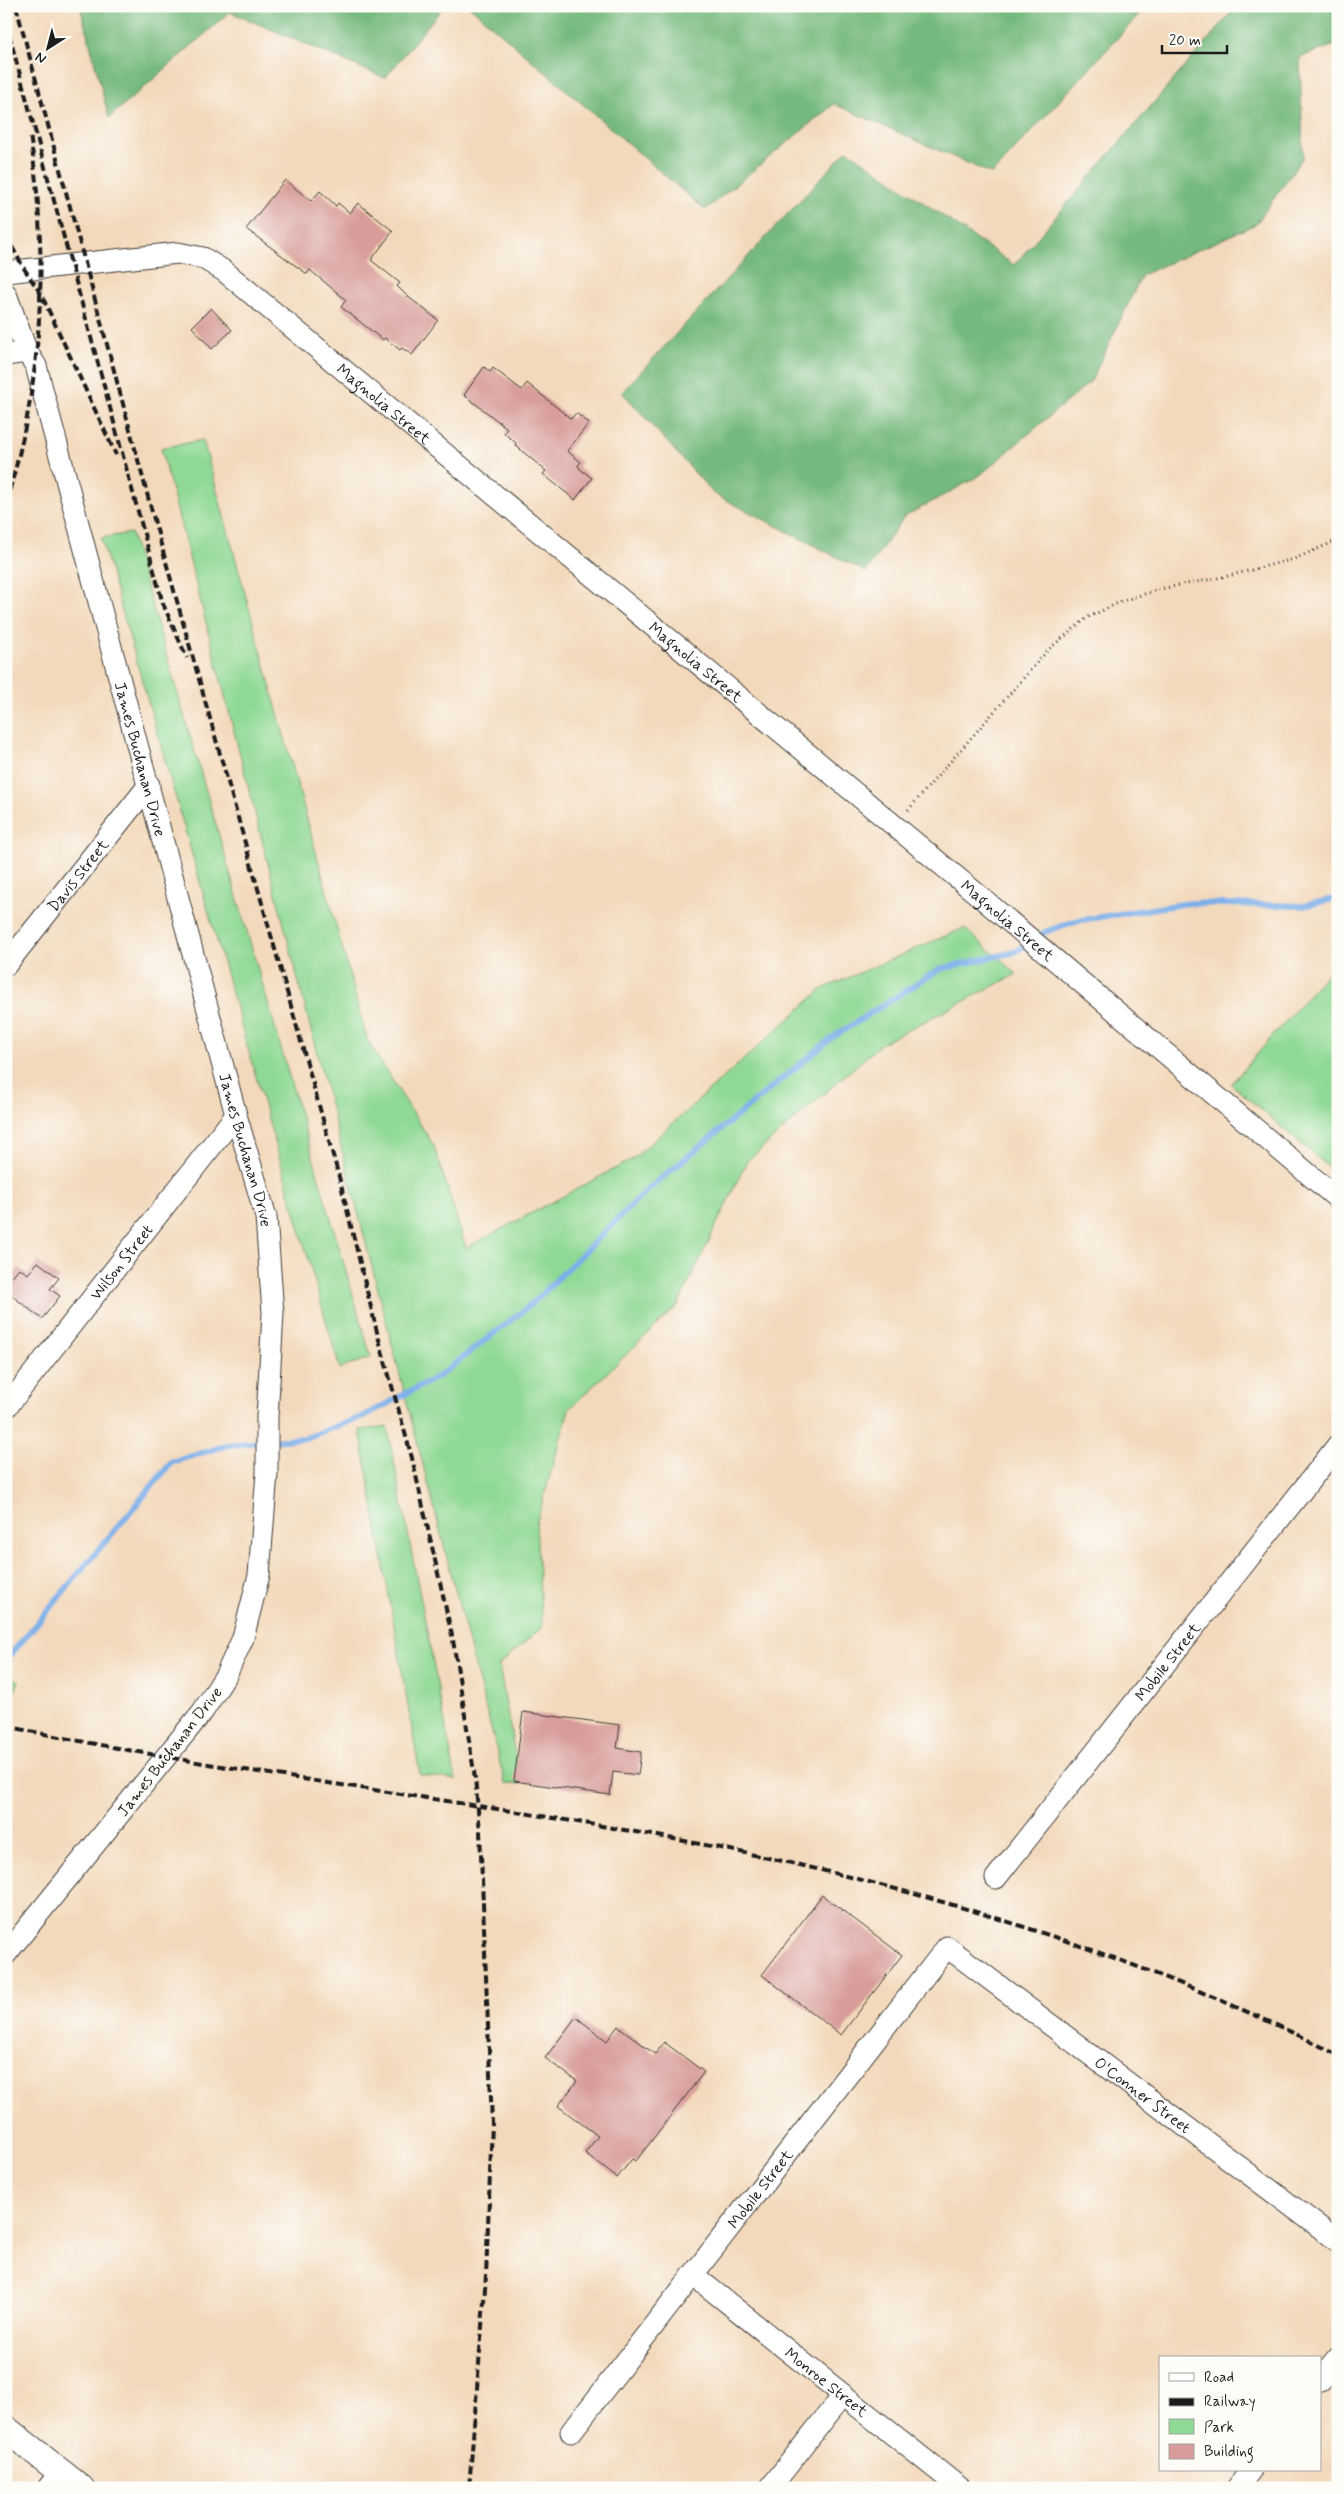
<svg xmlns="http://www.w3.org/2000/svg" width="1344" height="2494" viewBox="0 0 1344 2494" font-family="Mynerve,sans-serif">
  <rect width="100%" height="100%" fill="#fdfcf7"/>
  <filter id="ink" filterUnits="userSpaceOnUse"><feTurbulence type="fractalNoise" baseFrequency=".02" numOctaves="2"/><feDisplacementMap in="SourceGraphic" scale="10" xChannelSelector="R" yChannelSelector="G"/><feConvolveMatrix kernelMatrix="1 2 1 2 8 2 1 2 1" color-interpolation-filters="sRGB"/></filter>
  <filter id="wash" filterUnits="userSpaceOnUse"><feTurbulence type="fractalNoise" baseFrequency=".0096" numOctaves="4" result="noise"/><feDisplacementMap in="SourceGraphic" scale="20" xChannelSelector="R" yChannelSelector="G"/><feGaussianBlur stdDeviation="1.12" result="paint"/><feColorMatrix in="noise" values="0 0 0 0 0 0 0 0 0 0 0 0 0 0 0 0 0 1.4 0 .05"/><feComposite in="paint" operator="in"/></filter>
  <g filter="url(#wash)">
    <rect width="100%" height="100%" fill="#f3d9bb"/>
    <!-- green -->
    <path fill="#90d994" stroke="#567a58" d="M203,440L368,1042L434,1146L466,1248L633,1159L822,989L964,928L1017,974L882,1043L747,1161L678,1305L569,1409L536,1524L542,1627L499,1665L520,1784L505,1783L161,448Z
      M131,533L371,1357L340,1369L101,538Z
      M1338,961V1175L1231,1084Z
      M387,1426L456,1780L420,1775L360,1430Z
      M6,1674L19,1681L6,1712Z"/>
    <!-- forest -->
    <path fill="#74b97e" stroke="#486a4d" d="M80,6H444L385,78L230,12L109,118Z
      M469,6H1147L992,174L834,104L705,210Z
      M1237,6H1338V44L1300,57L1303,157L1256,224L1142,275L1091,381L979,476L904,517L866,572L714,494L622,392L847,150L1014,265Z"/>
    <g fill="none" stroke-linecap="round" stroke-linejoin="round">
      <!-- stream -->
      <path stroke="#7cafe9" stroke-width="6" d="M6,1660L172,1462L228,1445L305,1438L364,1416L439,1376L533,1303L646,1191L833,1037L940,969L1015,952L1045,932L1075,921L1189,903L1303,906L1338,898"/>
    </g>
    <g id="blocks">
      <!-- building -->
      <path fill="#d89c9a" d="M285,180L311,201L320,191L336,206L338,203L350,213L358,203L393,231L371,260L400,283L397,286L406,295L438,320L412,355L402,348L400,350L385,338L383,340L341,307L346,300L310,270L307,274L246,229Z
        M211,308L232,330L212,349L192,327Z
        M484,367L490,372L493,368L522,390L527,383L571,419L576,413L589,423L567,451L581,462L578,465L580,469L592,478L575,500L543,474L546,471L515,445L516,443L504,433L507,428L464,395Z
        M38,1262L59,1278L50,1289L60,1296L42,1319L6,1291V1284L19,1268L28,1274Z
        M523,1712L620,1725L617,1748L641,1752L638,1775L613,1772L610,1795L514,1781Z
        M822,1895L902,1955L841,2035L762,1975Z
        M576,2017L607,2041L618,2026L655,2054L664,2042L704,2072L636,2161L632,2159L617,2178L585,2153L598,2136L558,2106L577,2081L545,2058Z"/>
    </g>
  </g>
  <g filter="url(#ink)">
    <use href="#blocks" fill-opacity="0" stroke="#3c3834" stroke-width="1"/>
    <g fill="none" stroke-linecap="round" stroke-linejoin="round">
      <defs>
        <g id="minor">
          <path id="s1" d="M6,272L178,253L203,258L224,271L977,894L1338,1199"/>
          <path id="s2" d="M6,294L27,352L36,366L236,1115L266,1217L273,1313L267,1418V1473L259,1575L243,1638L226,1675L203,1711L6,1954"/>
          <path d="M6,355L27,352"/>
          <path id="s3" d="M6,965L149,785"/>
          <path id="s4" d="M6,1408L236,1115"/>
          <path id="s5" d="M996,1878L1338,1445"/>
          <path id="s6" d="M693,2275L960,2488"/>
          <path d="M1320,2381L1338,2358"/>
          <path id="s7" d="M571,2432L947,1947L1338,2241"/>
          <path d="M48,2488L60,2472"/>
          <path d="M770,2488L843,2395"/>
          <path d="M1237,2488L1251,2470"/>
        </g>
        <path id="tertiary" d="M6,2429L81,2488"/>
      </defs>
      <!-- minor casing -->
      <use href="#minor" stroke="#3c3834" stroke-width="23"/>
      <!-- tertiary casing -->
      <use href="#tertiary" stroke="#3c3834" stroke-width="28"/>
      <!-- path -->
      <path stroke="#3c3834" stroke-width="3" stroke-dasharray="1 4" stroke-linecap="butt" d="M908,810L1049,649L1087,618L1122,601L1160,589L1228,576L1294,559L1338,540"/>
      <!-- minor -->
      <use href="#minor" stroke="#fff" stroke-width="21"/>
      <!-- tertiary -->
      <use href="#tertiary" stroke="#fff" stroke-width="26"/>
      <!-- rail -->
      <path stroke="#1c1c1c" stroke-width="4" stroke-dasharray="8 4" stroke-linecap="butt" d="M16,6L155,523L338,1173L378,1336L412,1458L453,1640L475,1778L480,1831L492,2123L486,2276L469,2488
        M6,23L163,604L187,658
        M6,236L25,270L41,294L116,455
        M6,502C43,382 49,259 30,135
        M6,1726C234,1775 467,1799 695,1843C911,1884 1142,1955 1338,2055"/>
    </g>
  </g>
  <g text-anchor="middle" stroke-width="4.5" stroke-linejoin="round" paint-order="stroke">
    <!-- street labels -->
    <g font-size="16" fill="#1c1c1c" stroke="#fdfcf7">
      <text dy="6" stroke="none"><textPath href="#s1" startOffset="431">Magnolia Street</textPath></text>
      <text dy="6" stroke="none"><textPath href="#s1" startOffset="836">Magnolia Street</textPath></text>
      <text dy="6" stroke="none"><textPath href="#s2" startOffset="485">James Buchanan Drive</textPath></text>
      <text dy="6" stroke="none"><textPath href="#s3" startOffset="115">Davis Street</textPath></text>
      <text dy="6" stroke="none"><textPath href="#s1" startOffset="1241">Magnolia Street</textPath></text>
      <text dy="6" stroke="none"><textPath href="#s2" startOffset="890">James Buchanan Drive</textPath></text>
      <text dy="6" stroke="none"><textPath href="#s4" startOffset="186">Wilson Street</textPath></text>
      <text dy="6" stroke="none"><textPath href="#s5" startOffset="276">Mobile Street</textPath></text>
      <text transform="translate(169 1751) rotate(-52)" y="6">James Buchanan Drive</text>
      <text dy="6" stroke="none"><textPath href="#s7" startOffset="859">O'Conner Street</textPath></text>
      <text dy="6" stroke="none"><textPath href="#s7" startOffset="308">Mobile Street</textPath></text>
      <text dy="6" stroke="none"><textPath href="#s6" startOffset="171">Monroe Street</textPath></text>
    </g>
  </g>
  <!-- margin -->
  <rect width="1344" height="2494" fill="none" stroke="#fdfcf7" stroke-width="25"/>
  <!-- legend -->
  <rect x="1159" y="2356" width="162" height="115" fill="#fdfcf7" stroke="#a3a29f"/>
  <rect x="1169" y="2373" width="25" height="8" fill="#ffffff" stroke="#a3a29f"/>
  <text x="1204" y="2382" font-size="15" fill="#1c1c1c">Road</text>
  <rect x="1169" y="2398" width="25" height="8" fill="#1c1c1c" stroke="#a3a29f"/>
  <text x="1204" y="2406" font-size="15" fill="#1c1c1c">Railway</text>
  <rect x="1169" y="2419" width="25" height="15" fill="#90d994" stroke="#a3a29f"/>
  <text x="1204" y="2432" font-size="15" fill="#1c1c1c">Park</text>
  <rect x="1169" y="2444" width="25" height="15" fill="#d89c9a" stroke="#a3a29f"/>
  <text x="1204" y="2456" font-size="15" fill="#1c1c1c">Building</text>
  <!-- north arrow -->
  <g transform="translate(48 48) rotate(216)" stroke="#fdfcf7" stroke-width="4" paint-order="stroke">
  <path d="M0-4L9 19L0 12L-9 19Z" fill="#1c1c1c"/>
  <text y="-8" font-size="14" font-weight="bold" text-anchor="middle" fill="#1c1c1c">N</text>
  </g>
  <!-- scale -->
  <path d="M1162 45v8h65v-8" fill="none" stroke="#1c1c1c" stroke-width="2.5"/>
  <text x="1169" y="45" font-size="15" fill="#1c1c1c" stroke="#fdfcf7" stroke-width="4" paint-order="stroke">20 m</text>
</svg>
